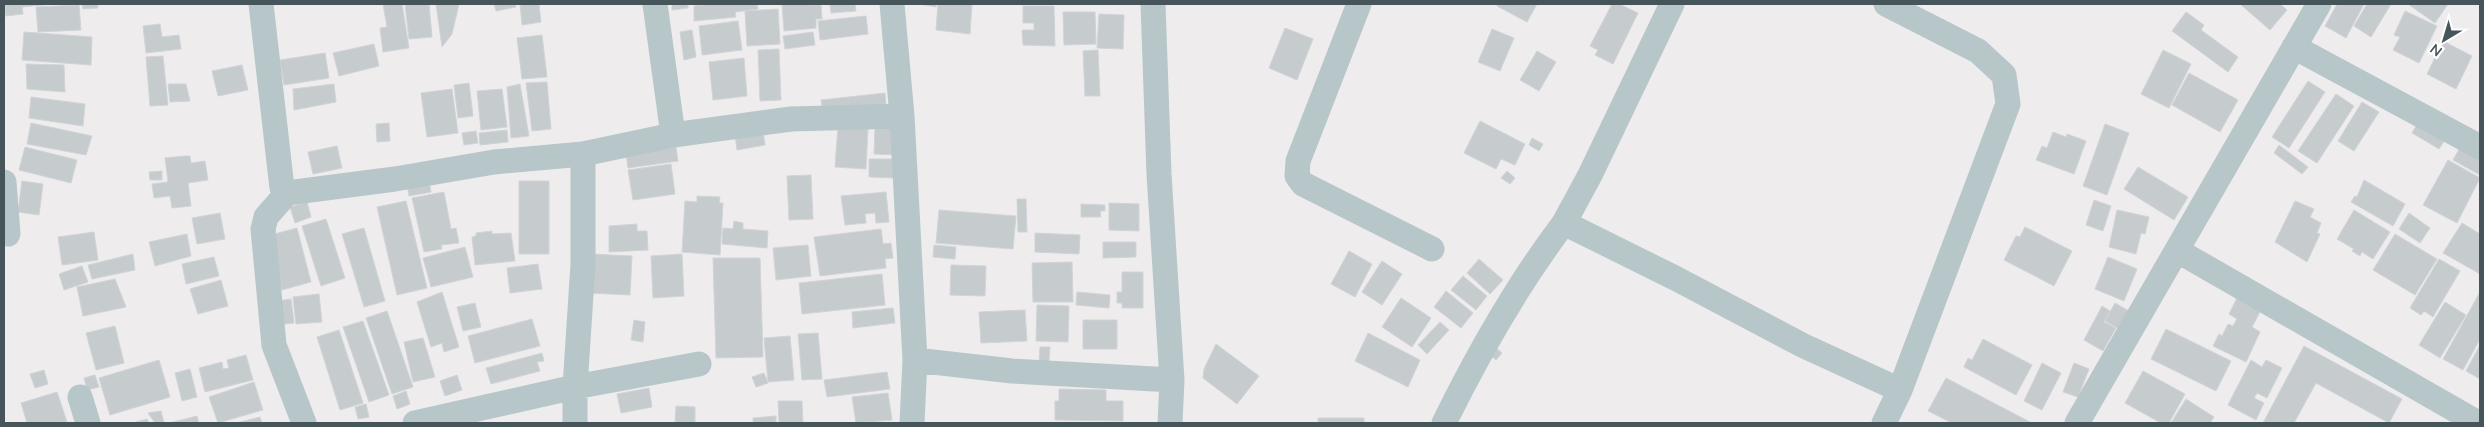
<svg xmlns="http://www.w3.org/2000/svg" width="2484" height="427" viewBox="0 0 2484 427" font-family="Mulish,sans-serif">
  <rect width="100%" height="100%" fill="#efeced"/>
  <!-- building -->
  <path fill="#c6cbce" stroke="#d0d4d8" d="M5,4H52L22,7L23,14L6,16Z
    M82,4H98V8L83,9Z
    M383,4H402L409,48L383,52L380,28L387,27Z
    M405,4H429L432,37L409,39Z
    M436,4H459L452,34L442,47Z
    M494,4H515L516,7L496,11Z
    M520,4H539L541,22L522,25Z
    M672,4H688V8L672,10Z
    M711,4H757L758,9L735,12L736,17L694,21V6Z
    M782,4L821,5L822,19H816V28L784,31Z
    M830,4H855L856,11L831,13Z
    M920,4H936V7Z
    M938,4H972L970,34L936,30Z
    M1498,4H1537L1527,22L1497,6Z
    M1612,4H1619L1638,13L1613,64L1595,55L1598,50L1590,46Z
    M2240,4H2280L2287,10L2270,30Z
    M2337,4H2364L2346,38L2325,26Z
    M2367,4H2391L2371,37L2354,26Z
    M2408,4H2448L2435,23Z
    M79,5L81,30L38,32L36,7Z
    M1023,6H1054L1055,46L1023,45L1022,30H1034V23H1023Z
    M778,9L780,44L747,46L745,11Z
    M2405,11L2437,26L2419,63L2393,50L2400,37L2394,35Z
    M1063,12H1095L1096,44L1064,45Z
    M2186,12L2204,25L2201,30L2238,57L2228,72L2172,31Z
    M1099,14L1124,15L1123,49L1097,48Z
    M866,16L868,34L820,40L818,21Z
    M738,21L742,50L702,55L699,26Z
    M160,24L162,37L179,35L181,49L146,53L143,26Z
    M1285,28L1313,39L1297,80L1269,68Z
    M1492,29L1514,38L1500,71L1478,62Z
    M692,30L696,57L684,60L680,32Z
    M24,32L92,37L91,65L22,60Z
    M813,32L815,45L785,49L783,36Z
    M542,35L547,77L522,79L517,38Z
    M2443,41L2472,56L2456,89L2427,74Z
    M374,44L379,66L339,76L333,53Z
    M779,49L781,100L760,101L758,50Z
    M1098,50L1100,96H1085L1083,51Z
    M2163,50L2191,64L2169,108L2141,94Z
    M1537,51L1556,62L1539,91L1520,80Z
    M325,53L329,78L284,85L280,60Z
    M163,56L168,105L150,106L146,57Z
    M744,58L747,96L713,100L709,62Z
    M26,64L64,65L65,92L27,89Z
    M242,65L248,90L218,96L212,71Z
    M2189,73L2238,100L2220,132L2172,105Z
    M2308,81L2325,92L2289,148L2272,137Z
    M547,82L551,129L532,131L526,83Z
    M469,83L473,116L458,118L454,85Z
    M168,84H186L190,101L170,102Z
    M334,84L336,102L294,110L293,89Z
    M520,84L529,136L511,138L507,87Z
    M452,89L458,133L427,137L421,93Z
    M502,89L507,127L481,130L477,91Z
    M885,93L886,106L845,108V105L822,108L821,100Z
    M2336,94L2354,106L2317,163L2298,151Z
    M31,97L85,104L83,126L29,118Z
    M2362,102L2379,112L2354,151L2338,141Z
    M2420,119L2448,135L2439,149L2412,133Z
    M1480,121L1525,144L1515,165L1501,159L1496,169L1464,153Z
    M31,123L92,136L86,155L27,144Z
    M389,123L390,141L377,142L376,124Z
    M2105,124L2129,133L2107,195L2083,186Z
    M838,126L868,128L866,169L835,167Z
    M875,126L897,127L895,155L874,154Z
    M507,130L508,142L480,145L479,133Z
    M763,130L765,145L737,150L735,135Z
    M476,131L478,143L464,145L462,133Z
    M2053,132L2066,137L2067,134L2086,141L2074,174L2036,160L2042,146L2047,148Z
    M1532,138L1543,144L1539,151L1529,145Z
    M2279,145L2308,167L2302,174L2274,153Z
    M337,146L342,168L313,174L308,152Z
    M2461,146L2480,156V175L2453,160Z
    M25,147L77,160L71,183L19,170Z
    M676,147L678,161L628,168L626,153Z
    M185,156H190L191,163L205,161L208,180L188,183L191,206L172,208L170,196L154,198L152,184L168,182L165,158Z
    M869,159H896L895,178L869,177Z
    M2448,160L2480,178L2457,223L2423,205Z
    M671,164L675,194L633,200L628,170Z
    M2138,167L2188,197L2174,220L2124,189Z
    M162,171V180H150L149,172Z
    M1507,171L1515,178L1510,184L1501,178Z
    M428,175L431,192L409,196L406,179Z
    M811,175L813,219L789,220L787,176Z
    M2364,180L2405,204L2393,226L2351,202L2355,196L2357,197Z
    M22,181L43,184L39,215L18,212Z
    M519,181H549V254H519Z
    M444,192L451,229L456,228L459,243L441,245L442,249L424,252L412,198Z
    M886,192L889,222L876,223L875,213L865,214L866,223L845,225L841,196Z
    M697,196L720,197L719,203H723L720,255L682,252L685,201L697,202Z
    M1017,199H1026L1027,232H1018Z
    M2094,200L2111,206L2103,231L2086,225Z
    M406,201L427,288L397,295L377,207Z
    M2295,201L2314,209L2310,217L2321,223L2317,233L2320,234L2307,262L2275,242Z
    M307,202L311,217L295,223L290,207Z
    M1109,203L1139,204V231L1109,230Z
    M1081,204L1105,205V211H1100L1101,217H1081Z
    M939,210L1016,216L1013,249L936,243Z
    M2117,210L2149,217L2145,234L2141,233L2136,254L2109,247Z
    M2354,210L2390,232L2373,259L2362,252L2360,256L2352,251L2354,249L2337,239Z
    M220,213L225,239L197,244L192,218Z
    M2409,213L2430,228L2420,243L2399,229Z
    M326,219L345,278L321,286L302,226Z
    M734,221L743,223V229L768,231L767,248L722,244L723,228L733,229Z
    M2462,223L2480,234V274L2443,253Z
    M637,224V231H647L648,250L609,252V226Z
    M2025,227L2072,251L2054,286L2004,260L2016,236L2020,237Z
    M297,228L311,282L282,290L267,236Z
    M364,228L385,301L364,307L342,234Z
    M881,229L883,244L891,243L893,258L885,259L886,268L820,276L814,237Z
    M492,231V234L511,233L515,261L475,265L472,237L476,236V233Z
    M94,232L98,260L62,265L58,237Z
    M1035,233L1080,235L1079,254L1035,252Z
    M187,234L191,256L155,266L149,242Z
    M2395,234L2437,259L2415,295L2373,270Z
    M1103,242H1136V257L1103,258Z
    M808,245L811,276L776,280L773,248Z
    M934,245L956,247L955,259L933,257Z
    M465,247L473,277L431,287L423,258Z
    M1349,251L1372,264L1355,297L1331,284Z
    M133,254L135,270L92,279L88,265Z
    M591,254L632,256L630,295L589,293Z
    M682,254L684,296L653,298L651,256Z
    M214,257L219,276L186,284L182,264Z
    M2108,257L2137,269L2124,301L2095,289Z
    M713,258H760L763,357L716,358Z
    M1479,259L1503,280L1490,294L1467,273Z
    M2439,259L2460,271L2433,317L2424,311L2421,315L2410,308Z
    M1382,261L1402,274L1382,305L1362,292Z
    M1072,262L1073,302H1033L1032,263Z
    M538,264L542,289L510,293L507,268Z
    M951,265L986,266L985,296L950,295Z
    M82,266L88,282L64,290L59,274Z
    M1122,272H1143V308H1122V303H1117V292H1122Z
    M882,274L885,305L802,314L799,283Z
    M1463,276L1487,296L1476,310L1451,290Z
    M115,279L126,307L83,316L77,287Z
    M221,280L228,306L198,314L190,289Z
    M1446,291L1473,313L1461,328L1434,307Z
    M442,292L459,347L444,352L442,343L431,347L417,302Z
    M1077,292L1110,295L1109,308L1076,305Z
    M2480,292V339L2463,370L2443,359Z
    M319,294L322,322L296,324L293,297Z
    M1401,298L1431,318L1412,347L1382,327Z
    M2237,298L2261,310L2252,327L2260,332L2246,362L2213,346L2219,334L2222,336L2228,324L2233,326L2237,319L2229,314Z
    M291,299L294,323L275,325L272,302Z
    M2445,302L2466,315L2440,358L2419,345Z
    M475,303L481,327L463,331L457,307Z
    M2115,303L2129,311L2119,329L2105,321Z
    M1037,305L1069,306L1068,342L1036,341Z
    M2102,306L2110,311L2104,322L2116,328L2103,351L2084,340Z
    M893,308L895,323L853,328L852,312Z
    M1025,310L1027,341L981,343L979,312Z
    M387,311L413,387L392,394L366,318Z
    M532,319L540,346L475,363L468,336Z
    M634,320L645,322L643,342L631,340Z
    M1083,320H1117V349H1083Z
    M363,321L389,395L369,402L343,327Z
    M1440,322L1449,330L1427,354L1418,345Z
    M115,326L124,363L96,370L86,333Z
    M2166,329L2231,361L2216,391L2151,359Z
    M339,330L363,403L340,410L317,337Z
    M818,333L822,379L802,380L798,334Z
    M1368,333L1420,360L1408,387L1355,361Z
    M790,336L794,380L768,382L764,338Z
    M423,338L435,377L413,382L404,342Z
    M1983,339L2032,365L2016,395L1964,367L1968,358L1972,360Z
    M1216,344L1259,376L1237,404L1203,378L1204,369Z
    M2480,345V379L2466,371Z
    M2304,346L2402,399L2389,423L2316,383L2294,423H2263Z
    M1040,347H1050L1049,362H1039Z
    M1496,348L1502,353L1496,360L1491,356Z
    M542,353L544,361L537,362L540,371L491,384L486,368Z
    M246,355L253,380L205,392L199,368L222,362L223,369L229,368L227,360Z
    M159,360L170,397L110,415L99,378Z
    M2251,360L2262,367L2266,360L2282,368L2267,398L2257,393L2254,398L2264,403L2256,420L2228,405Z
    M2042,363L2061,373L2042,410L2024,401Z
    M2074,363L2089,369L2078,397L2063,392Z
    M190,369L197,397L182,401L175,373Z
    M44,370L48,384L35,388L30,374Z
    M2143,371L2185,394L2169,423H2161L2125,403Z
    M887,372L890,389L827,397L824,380Z
    M764,373L768,383L756,387L752,377Z
    M95,375L99,387L87,390L84,378Z
    M457,375L462,390L445,396L440,381Z
    M1946,378L2032,423H1952L1928,411Z
    M254,382L263,410L218,423L209,397Z
    M649,388L652,407L621,413L617,394Z
    M1059,389L1106,390V401H1123V421L1055,420V401H1059Z
    M406,391L410,404L397,409L393,396Z
    M57,392L67,422L27,423L21,403Z
    M888,393L892,420L856,423L852,397Z
    M2186,399L2214,417L2210,423H2171Z
    M778,401H802L803,423H779Z
    M366,404L369,417L358,419L355,407Z
    M676,406L695,407V423H675Z
    M161,411L164,423H155L148,413Z
    M197,416L199,423H169Z
    M776,416V423H753V418Z
    M260,417L262,423H236Z
    M1318,418H1364V423H1318Z
    M147,419L149,423H132Z"/>
  <g fill="none" stroke-linecap="round" stroke-linejoin="round">
    <!-- minor -->
    <path stroke="#b7c6c9" stroke-width="25" d="M261,4L282,188L287,193L266,217L263,229L274,345L304,423
      M655,4L673,135
      M892,4L902,116L915,360L912,423
      M1153,4L1159,174L1172,380L1170,423
      M1359,4L1298,161L1297,176L1303,184L1432,249
      M2294,47L2480,147
      M4,182L8,234
      M287,193L395,179L494,162L583,154L673,135L791,119L902,116
      M1564,223L1590,175L1672,4
      M2178,251L2478,423
      M915,360L1012,371L1172,380
      M80,397L88,423
      M415,423L575,387L699,364
      M575,423V387L583,264V154
      M1444,423C1478,354 1517,285 1564,223L1675,278L1804,346L1900,390
      M1884,423L1900,390L2008,104L2004,75L1978,51L1886,4
      M2077,423L2319,4"/>
  </g>
  <!-- border -->
  <rect width="2484" height="427" fill="none" stroke="#455559" stroke-width="10"/>
  <!-- north arrow -->
  <g transform="translate(2444 40) rotate(218)" stroke="#ffffff" stroke-width="4" paint-order="stroke">
  <path d="M0-4L9 19L0 12L-9 19Z" fill="#455559"/>
  <text y="-8" font-size="14" font-weight="bold" text-anchor="middle" fill="#455559">N</text>
  </g>
</svg>
